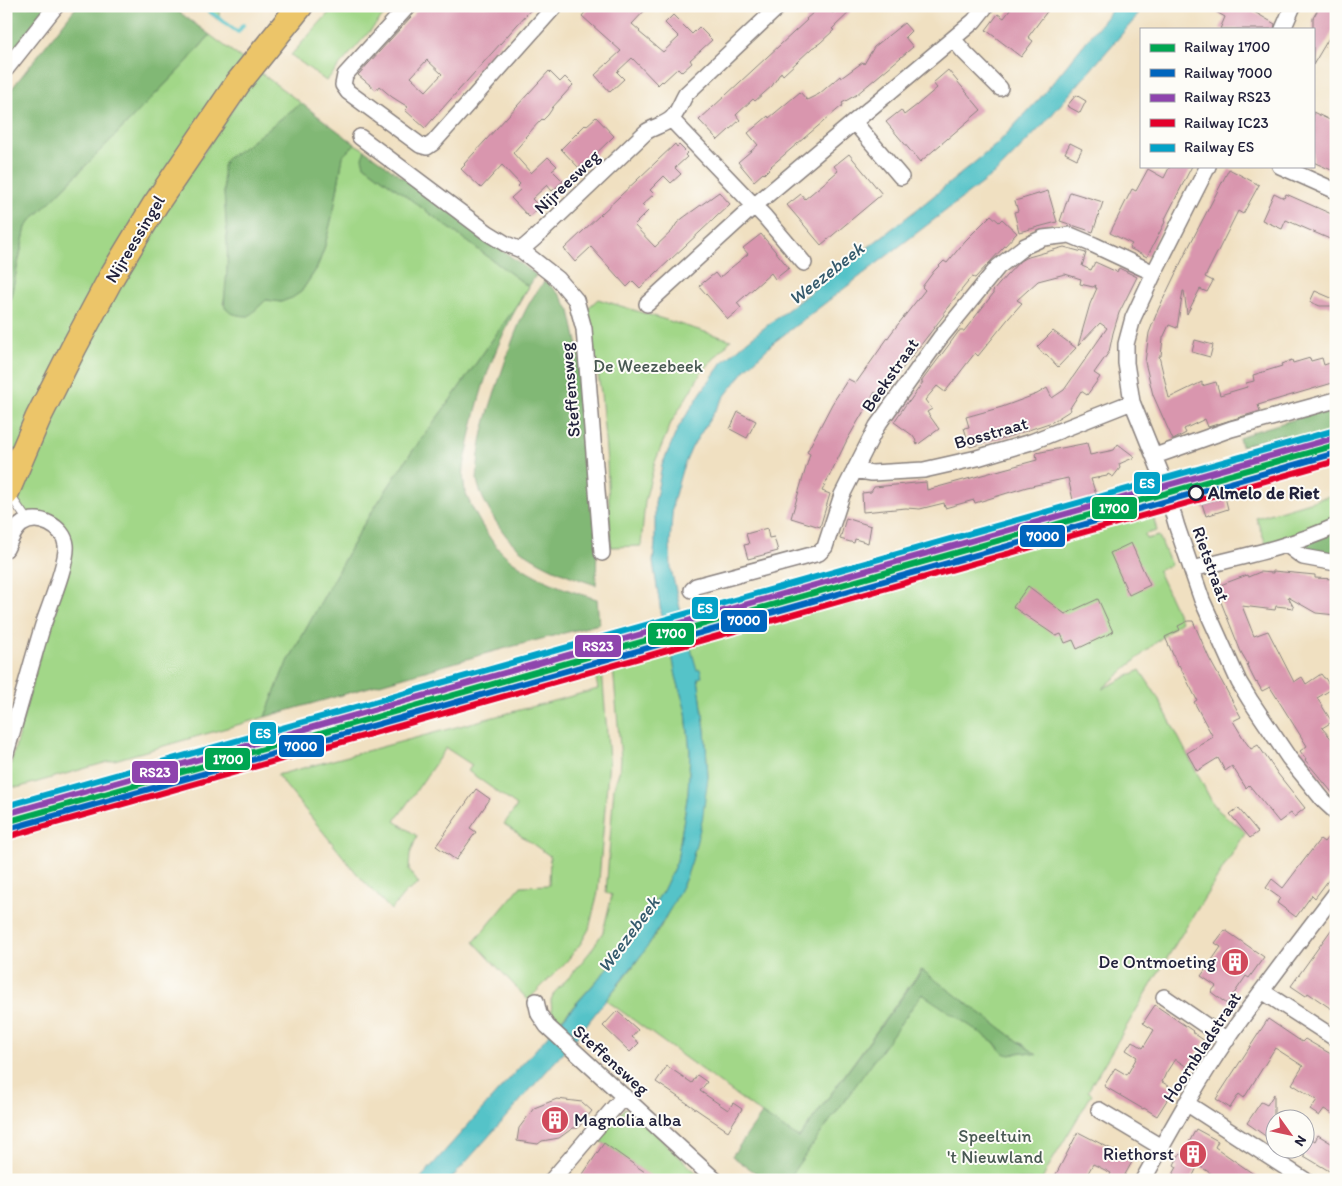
<svg xmlns="http://www.w3.org/2000/svg" width="1342" height="1186" viewBox="0 0 1342 1186" font-family="Itim,sans-serif">
  <rect width="100%" height="100%" fill="#fdfcf7"/>
  <filter id="ink" filterUnits="userSpaceOnUse"><feTurbulence type="fractalNoise" baseFrequency=".02" numOctaves="2"/><feDisplacementMap in="SourceGraphic" scale="10" xChannelSelector="R" yChannelSelector="G"/><feConvolveMatrix kernelMatrix="1 2 1 2 8 2 1 2 1" color-interpolation-filters="sRGB"/></filter>
  <filter id="wash" filterUnits="userSpaceOnUse"><feTurbulence type="fractalNoise" baseFrequency=".0096" numOctaves="4" result="noise"/><feDisplacementMap in="SourceGraphic" scale="20" xChannelSelector="R" yChannelSelector="G"/><feGaussianBlur stdDeviation="1.12" result="paint"/><feColorMatrix in="noise" values="0 0 0 0 0 0 0 0 0 0 0 0 0 0 0 0 0 1.4 0 .05"/><feComposite in="paint" operator="in"/></filter>
  <g filter="url(#wash)">
    <rect width="100%" height="100%" fill="#f0e0c1"/>
    <!-- green -->
    <path fill="#a2d788" stroke="#627c62" d="M200,6H220L219,17L218,20Z
      M335,6H392L326,81L291,55Z
      M210,35L245,61L6,472V319L26,227L31,220L50,202L185,64Z
      M258,71L301,103L246,146L227,159L223,176L226,219L228,257L226,290L223,304L261,305L266,300L281,302L301,292L317,268L324,249L334,209L343,156L355,144L365,150L364,165L529,287L454,395L406,460L362,527L283,671L265,717L20,787C13,788 8,785 7,778L41,651L69,532C57,514 46,515 26,515C21,506 17,499 17,488L120,279Z
      M598,299L731,340L701,373L671,423L655,462L645,501L641,546L611,547L607,462L601,393L587,309Z
      M1336,494V521L1266,544L1256,518Z
      M1152,511L1157,531L1145,534L1146,539L1159,536L1171,565L1158,571L1181,621L1102,689L1140,670L1157,696L1212,802L1219,811L1246,832L1178,940L1088,1091L1092,1094L1049,1166L1042,1180H787L922,993L994,1042L998,1048L1010,1055L1022,1052L1036,1054L921,970L798,1139L762,1114L606,1000L632,968L660,928L686,878L692,860L708,777L705,730L698,678L701,676L700,670L697,671L689,644Z
      M671,649L676,676L686,712L690,752L688,793L677,861L663,891L627,943L610,966L560,1021L552,1012L551,1000L554,993L572,974L590,952L603,932L612,895L606,893L614,787L620,769L621,759L613,667L620,665V663L642,659Z
      M602,670L609,760L598,892L589,929L581,943L566,962L528,1000L474,942L521,886L549,885L550,856L504,824L517,806L468,771L472,765L446,748L395,821L417,836L410,854L409,870L419,884L406,892L391,910L358,875L277,775L598,689L595,673Z
      M625,1108L634,1114L704,1180H655L599,1140Z"/>
    <!-- forest -->
    <path fill="#81b874" stroke="#526d58" d="M6,6H49L6,64Z
      M77,6H171L210,35L185,64L50,202L31,220L26,227L6,319V96Z
      M301,103L355,144L343,156L334,209L324,249L317,268L301,292L292,298L281,302L266,300L249,316C241,316 229,315 225,307C223,304 227,275 227,269C229,234 223,200 223,165L226,159L246,146Z
      M365,150L536,275C502,328 480,382 469,443C466,456 462,471 464,484C465,495 471,505 476,515C482,526 489,538 497,547C520,573 564,590 597,599L599,624L491,652L265,717L283,671L362,527L406,460L454,395L529,287L364,165L362,158Z
      M545,281L560,295L570,311L579,351L597,541L596,585C568,576 526,560 507,537C500,528 493,518 488,508C483,499 479,490 477,480C477,475 478,470 478,465C480,434 490,406 500,377C511,345 522,307 545,281Z
      M1336,407V435L1287,449L1283,434L1241,446L1239,438L1250,434L1252,432Z
      M1336,532V554L1298,546Z
      M922,970L1037,1055L1022,1052L1010,1055L1003,1053L994,1042L922,994L787,1180H766L732,1156L762,1114L799,1138Z"/>
    <!-- water -->
    <path fill="#54c3c8" stroke="#3b7282" d="M1115,6H1143L1134,20L1042,126L999,170L773,343L747,368L724,397L692,447L682,470L673,502L670,544L671,569L683,621L697,670L700,669L702,677L698,678L705,730L708,777L702,821L692,860L686,878L672,906L646,949L576,1038L450,1180H419L610,966L627,943L663,891L677,861L688,793L690,752L686,712L676,676L671,649L662,619L653,562L655,544V503L662,465L678,428L702,391L722,363L746,342L920,207L997,144L1041,97Z"/>
    <g fill="none" stroke-linecap="round" stroke-linejoin="round">
      <!-- stream -->
      <path stroke="#54c3c8" stroke-width="4" d="M202,6L238,32L243,25"/>
    </g>
    <g id="blocks">
      <!-- building -->
      <path fill="#d996ae" fill-rule="evenodd" d="M421,6H534L425,128L405,110L408,107L392,97L379,86L376,90L358,75ZM427,60L442,74L426,91L411,77Z
        M590,6H649L632,24L640,31L639,32L663,52L679,37L665,23L673,15L692,34L699,27L712,40L690,60L692,63L682,72L678,68L663,82L662,81L658,85L632,58L617,72L624,79L610,92L595,75L621,51L582,16Z
        M821,6H827L833,13L840,6H856L832,29L834,30L820,43L812,48L783,75L781,72L772,86L755,101L753,99L736,115L740,120L718,140L699,120L807,20L806,19Z
        M1013,6H1051L1028,37L1033,41L1021,57L986,30L998,14L1004,18Z
        M1206,6H1244L1275,24L1274,29H1220L1225,17Z
        M1320,6H1336L1332,13L1336,15V26L1313,65V18Z
        M904,23L911,31L905,37L913,47L856,95L842,103L843,105L771,166H772L764,174L763,173L754,181L738,162L758,145L748,133L768,116L769,118L800,92L807,100L819,94L840,76L841,78L863,62L864,64L874,47Z
        M948,70L981,110L920,162L886,122L901,110L904,115L917,105L937,88L933,83Z
        M549,71L560,82L565,77L573,85L552,108V109L548,115L543,120L542,119L525,137L526,138L513,153L531,173L548,157L557,166L552,170L563,181L552,191L547,185L532,199L540,207L529,217L511,198L521,189L518,186L520,184L502,165L481,188L461,169L465,165L464,164Z
        M1076,95L1086,101L1080,113L1067,106Z
        M1313,112L1336,123V172L1313,162Z
        M596,117L614,136L610,140L584,165L583,164L579,168L561,149L585,125L586,126Z
        M1070,143L1082,149L1077,159L1065,153Z
        M675,144L677,147L679,145L687,153L685,155L687,157L675,168L681,174L671,183L664,176L650,190L654,194L642,205L648,211L634,225L655,247L672,231L677,223L683,218L719,192L730,204L640,288L633,281L627,287L591,247L575,262L564,249Z
        M849,154L882,194L821,245L787,205L801,194L805,199L823,184L838,171L834,166Z
        M1170,166H1192L1164,221L1165,222L1147,257L1129,248L1132,244L1110,233L1132,189L1136,191L1148,169L1164,178Z
        M1229,169L1259,185L1243,214L1238,211L1205,277L1213,281L1207,292L1200,289L1187,314L1184,291H1183L1177,328L1169,325L1163,338L1161,356H1159L1169,398L1202,382V386L1216,382L1220,395L1247,387L1246,383L1254,381L1253,375L1282,366L1281,364L1292,360L1293,363L1310,358L1311,361L1322,358L1324,365L1336,361V382L1258,405L1260,411L1208,427L1205,419L1184,429L1186,433L1173,440L1153,395L1145,362L1149,333L1158,310L1186,252Z
        M1048,191L1057,222L1019,232L1014,212L1018,211L1015,201Z
        M1070,192L1103,202L1093,232L1060,221Z
        M1274,193L1284,198L1286,194L1336,216V232L1332,240L1286,220L1282,229L1262,220Z
        M991,215L999,222L1002,219L1017,233L975,278L972,277L959,293L944,312V315L899,373L883,398L875,392L847,440L822,491L830,494L820,527L791,518L810,454L807,452L832,404L848,379L856,383L892,332L925,290L922,287L934,271L944,261L947,263L965,241Z
        M761,234L789,268L775,279L771,273L737,303L741,308L728,319L699,286L715,273L719,278L732,267L748,254L743,248Z
        M1064,247L1086,253L1082,266L1091,270L1095,262L1117,272L1119,268L1137,277L1119,313L1113,333L1109,352L1094,373L1100,377L1087,395L1081,391L1070,408L1071,410L1052,422L1011,436L970,447L964,428L969,427L966,417L1002,407L1037,394L1047,388L1052,398L1064,390L1107,328L1100,323L1078,346L1090,304L1097,288H1095L1096,285L1093,287L1080,284L1081,279L1065,274L1038,281L1017,300L1022,303L1008,319L978,356L975,353L945,392L937,386L925,400L932,409L927,412L939,429L917,445L915,439L912,435L894,422L908,401L909,402L923,382H921L948,346L959,331H964L993,294V291L1006,276L1020,261L1025,258Z
        M1315,291L1336,300V306H1320L1310,302Z
        M1053,331L1076,348L1058,367L1046,354L1044,355L1037,347Z
        M1195,340L1213,345L1210,357L1192,352Z
        M738,412L756,421L747,438L730,429Z
        M1087,443L1090,455L1114,450L1118,444L1135,457L1119,464L1120,468L1113,477L1108,474L1107,476L1091,479L1099,504L1070,512L1067,502L1073,500L1068,478L1027,487L975,503L974,500L945,508L944,503L920,509L906,508L863,512L862,493L871,492L874,487L926,482L927,490L1037,460L1036,453Z
        M1225,497L1228,509L1206,516L1202,504Z
        M846,518L871,526L868,543L855,539L854,543L840,539Z
        M767,528L769,538L774,537L778,551L748,559L744,545L749,544L746,534Z
        M1131,543L1150,585L1129,595L1110,553Z
        M1273,571L1315,575V578L1334,579L1331,583L1336,586V615L1316,613L1288,597L1294,608L1276,606L1275,610L1242,606L1254,636L1268,631L1294,682L1302,677L1306,684L1321,674L1324,678H1325L1332,689L1317,698L1332,722L1322,728L1336,744V797L1305,760L1306,759L1300,751L1307,746L1270,687L1262,691L1257,682L1256,683L1247,665L1248,664L1241,652L1215,587L1247,575L1248,577L1260,572L1273,573Z
        M1028,586L1065,614L1098,599L1113,632L1077,649L1073,640L1065,643L1061,634L1056,636L1013,607Z
        M1188,621H1193L1209,658L1241,717L1233,721L1245,741L1251,749L1258,745L1278,774L1305,808L1294,817L1291,813L1279,822L1249,785L1246,788L1232,766L1225,771L1218,758L1197,771L1187,753L1213,737L1194,702L1197,700L1179,665L1178,666L1165,637L1180,630L1178,626Z
        M476,789L490,799L470,828L476,832L456,860L436,846Z
        M1238,808L1258,832L1250,838L1230,814Z
        M1336,827V870L1315,898L1312,895L1296,917L1277,903L1280,898L1266,888L1272,879L1283,888L1320,839L1324,842Z
        M1336,923V1012L1308,993L1306,996L1291,986Z
        M1225,930L1264,957L1249,978L1246,976L1227,1004L1211,992L1216,986L1201,976L1221,947L1215,943Z
        M1155,1005L1193,1031L1192,1032L1205,1041L1187,1067L1175,1059L1166,1073L1162,1082L1174,1089L1157,1116L1144,1108L1143,1109L1104,1086L1115,1068L1127,1075L1137,1057L1126,1050L1132,1041L1143,1048L1154,1030L1143,1023Z
        M617,1011L638,1030L632,1037L639,1043L630,1052L603,1026Z
        M1268,1019L1302,1042L1305,1039L1336,1057V1116L1324,1109L1319,1116L1310,1110L1317,1100L1292,1084L1303,1066L1275,1048L1244,1098L1239,1094L1230,1108L1216,1099Z
        M667,1066L692,1083L697,1075L707,1082L700,1091L728,1110L733,1103L742,1109L728,1131L656,1082Z
        M1274,1094V1142L1247,1123L1261,1102L1267,1105Z
        M557,1099L582,1102L592,1111L578,1128H573L559,1138L542,1141L538,1144L517,1141L519,1128L534,1108Z
        M1196,1129L1218,1141L1215,1147L1262,1180H1221L1198,1165L1191,1180H1170L1177,1167L1174,1165L1179,1155L1183,1154Z
        M1078,1132L1119,1153L1118,1155L1132,1162L1122,1180H1108L1111,1173L1093,1164L1084,1180H1053Z
        M1304,1134L1315,1141L1318,1135L1336,1146V1175L1304,1156Z
        M604,1143L636,1166L657,1180H579Z"/>
    </g>
  </g>
  <g filter="url(#ink)">
    <use href="#blocks" fill-opacity="0" stroke="#89817e" stroke-width="1"/>
    <g fill="none" stroke-linecap="round" stroke-linejoin="round">
      <defs>
        <path id="service" d="M10,495L28,521"/>
        <path id="minor" d="M408,6L345,75L343,85L348,92L420,145L427,147L433,143L555,6
          M1283,29L1293,6
          M953,39L965,53L1000,88
          M6,69L56,6
          M671,119L765,217L804,263
          M854,122L901,177
          M360,137L488,233L506,244L521,250L558,279L576,300L584,329L602,553
          M1208,166L1154,273L1133,318L1126,344V363L1132,402L1162,476L1177,527L1202,600L1239,682L1250,700L1289,758L1324,801L1336,812
          M1280,166L1336,191
          M521,250L536,237L646,132C653,127 664,125 671,119C678,113 681,102 686,94L779,6
          M647,304L754,206L974,21L986,6
          M1155,456L1231,429L1336,400
          M854,470L872,473L924,470L977,458L1031,442L1132,402
          M1287,545L1303,557L1336,563
          M6,549C10,541 14,529 22,524C38,513 64,527 66,545C68,562 49,607 43,625C30,668 19,710 6,753
          M1192,569C1240,557 1290,547 1336,526
          M692,590L696,586L819,553L825,547L842,495L877,426L940,338L998,267L1025,246L1043,238L1070,235L1094,245L1154,273
          M1262,991L1336,1039
          M1164,997L1227,1040
          M536,1001L539,1014L547,1026L715,1180
          M1186,1103L1305,1180
          M1099,1110L1161,1147
          M552,1180L624,1096
          M1143,1180C1170,1132 1196,1084 1227,1039C1262,989 1299,941 1336,893"/>
        <path id="primary" d="M6,493L38,418L74,347L112,276L155,205L238,83L300,6"/>
      </defs>
      <!-- service casing -->
      <use href="#service" stroke="#89817e" stroke-width="10"/>
      <!-- minor casing -->
      <use href="#minor" stroke="#89817e" stroke-width="18"/>
      <!-- primary casing -->
      <use href="#primary" stroke="#89817e" stroke-width="28"/>
      <!-- service -->
      <use href="#service" stroke="#fff" stroke-width="8"/>
      <!-- minor -->
      <use href="#minor" stroke="#fff" stroke-width="15"/>
      <!-- primary -->
      <use href="#primary" stroke="#ecc569" stroke-width="25"/>
      <defs>
        <path id="rail-1" d="M6,822L1336,445"/>
        <path id="rail-2" d="M8,829L1336,453"/>
        <path id="rail-3" d="M6,814L1334,438"/>
        <path id="rail-4" d="M10,836L1336,461"/>
        <path id="rail-5" d="M6,806L1332,431"/>
      </defs>
      <!-- rail-1 casing -->
      <use href="#rail-1" stroke="#fdfcf7" stroke-width="10"/>
      <!-- rail-2 casing -->
      <use href="#rail-2" stroke="#fdfcf7" stroke-width="10"/>
      <!-- rail-3 casing -->
      <use href="#rail-3" stroke="#fdfcf7" stroke-width="10"/>
      <!-- rail-4 casing -->
      <use href="#rail-4" stroke="#fdfcf7" stroke-width="10"/>
      <!-- rail-5 casing -->
      <use href="#rail-5" stroke="#fdfcf7" stroke-width="10"/>
      <!-- rail-1 -->
      <use href="#rail-1" stroke="#00a651" stroke-width="6"/>
      <!-- rail-2 -->
      <use href="#rail-2" stroke="#0065bd" stroke-width="6"/>
      <!-- rail-3 -->
      <use href="#rail-3" stroke="#8e44ad" stroke-width="6"/>
      <!-- rail-4 -->
      <use href="#rail-4" stroke="#e4002b" stroke-width="6"/>
      <!-- rail-5 -->
      <use href="#rail-5" stroke="#02a2c7" stroke-width="6"/>
    </g>
  </g>
  <!-- icons -->
  <defs>
    <symbol id="building-disc" viewBox="-11 -11 22 22"><circle r="9.5" fill="#d1495b" stroke="#fdfcf7"/><path d="M-4-6H4V6H1V3H-1V6H-4ZM-2.5-4.3h1.7v1.8h-1.7ZM.8-4.3h1.7v1.8H.8ZM-2.5-1h1.7V.8h-1.7ZM.8-1h1.7V.8H.8Z" fill="#fff"/></symbol>
  </defs>
  <g fill-rule="evenodd">
    <use href="#building-disc" x="1219" y="946" width="32" height="32"/>
    <use href="#building-disc" x="539" y="1104" width="32" height="32"/>
    <use href="#building-disc" x="1177" y="1138" width="32" height="32"/>
  </g>
  <!-- markers -->
  <circle fill="#fdfcf7" stroke="#22223b" stroke-width="2.5" cx="1196" cy="493" r="7"/>
  <g text-anchor="middle" stroke-width="4" stroke-linejoin="round" paint-order="stroke">
    <!-- street labels -->
    <g font-size="18" fill="#22223b" stroke="#fdfcf7">
      <text transform="translate(567 182) rotate(-44)" y="6">Nijreesweg</text>
      <text transform="translate(135 239) rotate(-59)" y="6">Nijreessingel</text>
      <text transform="translate(890 375) rotate(-55)" y="6">Beekstraat</text>
      <text transform="translate(570 390) rotate(-95)" y="6">Steffensweg</text>
      <text transform="translate(991 433) rotate(-16)" y="6">Bosstraat</text>
      <text transform="translate(1211 564) rotate(70)" y="6">Rietstraat</text>
      <text transform="translate(1202 1047) rotate(-57)" y="6">Hoornbladstraat</text>
      <text transform="translate(611 1060) rotate(42)" y="6">Steffensweg</text>
    </g>
    <!-- park labels -->
    <g font-size="18" fill="#485852" stroke="#fdfcf7">
      <text x="648" y="372">De Weezebeek</text>
      <text x="995" y="1142">Speeltuin<tspan x="995" dy="21">'t Nieuwland</tspan></text>
    </g>
    <!-- stop labels -->
    <g font-size="18" font-weight="bold" fill="#22223b" stroke="#fdfcf7" text-anchor="start">
      <text x="1208" y="499">Almelo de Riet</text>
    </g>
    <!-- poi labels -->
    <g font-size="18" fill="#22223b" stroke="#fdfcf7" text-anchor="end">
      <text x="1216" y="968">De Ontmoeting</text>
      <text x="574" y="1126" text-anchor="start">Magnolia alba</text>
      <text x="1174" y="1160">Riethorst</text>
    </g>
    <!-- water labels -->
    <g font-size="19" font-style="italic" fill="#345a6c" stroke="#fdfcf7">
      <text transform="translate(826 273) rotate(-38)" y="7">Weezebeek</text>
      <text transform="translate(628 934) rotate(-53)" y="7">Weezebeek</text>
    </g>
  </g>
  <g stroke="#fdfcf7" stroke-width="2">
    <rect x="1133" y="471" width="28" height="24" rx="5" fill="#02a2c7"/>
    <rect x="1091" y="496" width="47" height="24" rx="5" fill="#00a651"/>
    <rect x="1019" y="524" width="47" height="24" rx="5" fill="#0065bd"/>
    <rect x="691" y="596" width="28" height="24" rx="5" fill="#02a2c7"/>
    <rect x="720" y="609" width="48" height="24" rx="5" fill="#0065bd"/>
    <rect x="647" y="622" width="48" height="24" rx="5" fill="#00a651"/>
    <rect x="574" y="634" width="48" height="24" rx="5" fill="#8e44ad"/>
    <rect x="249" y="721" width="28" height="24" rx="5" fill="#02a2c7"/>
    <rect x="278" y="734" width="47" height="24" rx="5" fill="#0065bd"/>
    <rect x="204" y="747" width="47" height="24" rx="5" fill="#00a651"/>
    <rect x="131" y="760" width="48" height="24" rx="5" fill="#8e44ad"/>
  </g>
  <g font-size="14" text-anchor="middle" font-weight="bold" fill="#fff">
    <text x="1147" y="488">ES</text>
    <text x="1114" y="513">1700</text>
    <text x="1043" y="541">7000</text>
    <text x="705" y="613">ES</text>
    <text x="744" y="625">7000</text>
    <text x="671" y="638">1700</text>
    <text x="598" y="651">RS23</text>
    <text x="263" y="738">ES</text>
    <text x="301" y="751">7000</text>
    <text x="228" y="764">1700</text>
    <text x="155" y="777">RS23</text>
  </g>
  <!-- margin -->
  <rect width="1342" height="1186" fill="none" stroke="#fdfcf7" stroke-width="25"/>
  <!-- legend -->
  <rect x="1140" y="28" width="175" height="140" fill="#fdfcf7" stroke="#a5a5ac"/>
  <rect x="1150" y="44" width="25" height="8" fill="#00a651" stroke="#a5a5ac"/>
  <text x="1184" y="52" font-size="15" fill="#22223b">Railway 1700</text>
  <rect x="1150" y="69" width="25" height="8" fill="#0065bd" stroke="#a5a5ac"/>
  <text x="1184" y="78" font-size="15" fill="#22223b">Railway 7000</text>
  <rect x="1150" y="94" width="25" height="8" fill="#8e44ad" stroke="#a5a5ac"/>
  <text x="1184" y="102" font-size="15" fill="#22223b">Railway RS23</text>
  <rect x="1150" y="119" width="25" height="8" fill="#e4002b" stroke="#a5a5ac"/>
  <text x="1184" y="128" font-size="15" fill="#22223b">Railway IC23</text>
  <rect x="1150" y="144" width="25" height="8" fill="#02a2c7" stroke="#a5a5ac"/>
  <text x="1184" y="152" font-size="15" fill="#22223b">Railway ES</text>
  <!-- north arrow -->
  <g transform="translate(1290 1134) rotate(123)"><circle r="24" fill="#fdfcf7" stroke="#a5a5ac"/>
  <path d="M0-4L9 19L0 12L-9 19Z" fill="#d1495b"/>
  <text y="-8" font-size="14" font-weight="bold" text-anchor="middle" fill="#22223b">N</text>
  </g>
</svg>
